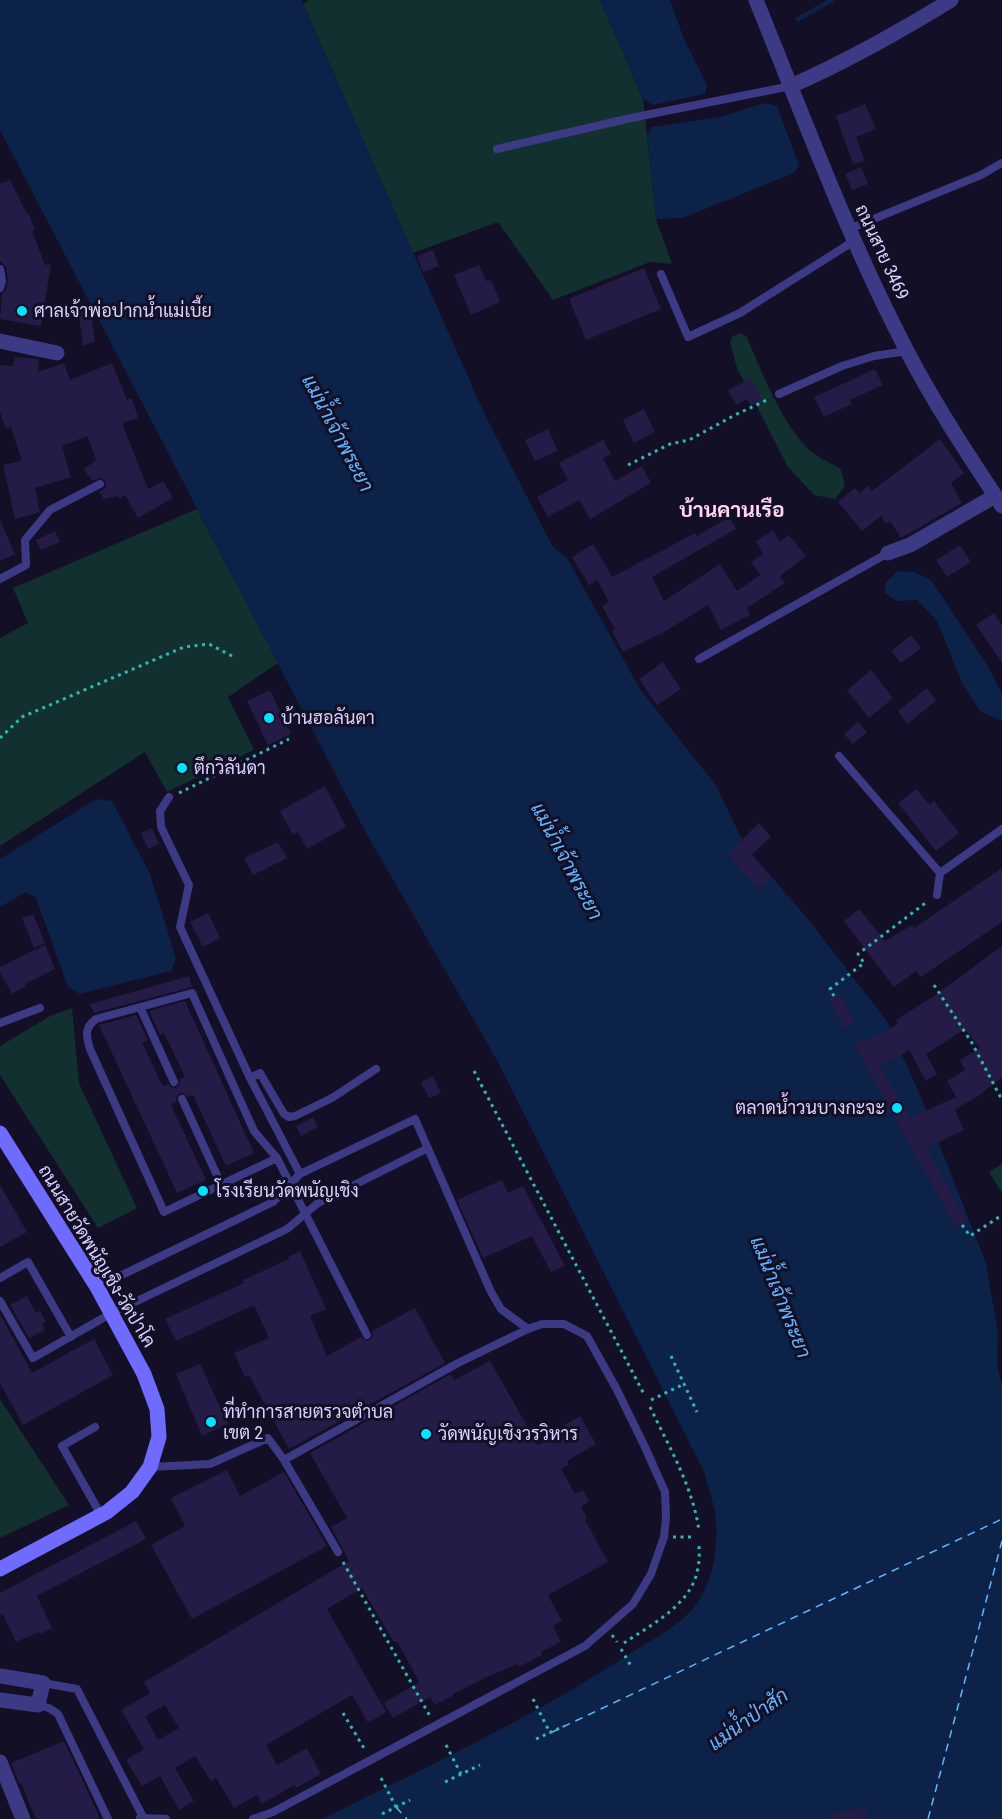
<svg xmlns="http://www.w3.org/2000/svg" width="1002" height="1819" viewBox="0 0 1002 1819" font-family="'Roboto Condensed',Sarabun,sans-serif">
  <rect width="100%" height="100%" fill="#130f26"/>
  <!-- green -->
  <path fill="#12302f" d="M309,0H600L643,99L656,219L672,264L650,262L553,300L498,222L413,253L303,4Z
    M741,333L747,337C760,369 785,431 813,453C821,459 832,464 841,469L845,486L835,499L814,495L788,467L737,368L730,342L733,336Z
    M197,509L278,663L228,697L254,750L167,792L145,752L0,846V638L28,623L13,588Z
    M72,1008L79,1083L137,1208L98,1228L0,1075V1046L50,1016Z
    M1002,1164V1193L989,1172Z
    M0,1399L69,1505L0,1538Z"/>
  <!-- water -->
  <path fill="#0c2248" d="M0,0H301L485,415L553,547L567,558L640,689L717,787L745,846L808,919L886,1020L920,1095L986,1263L998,1333L997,1366L1002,1385V1819H322C427,1767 533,1717 631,1653C654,1638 684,1624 699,1600C713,1579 718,1546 716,1521C715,1505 708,1488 704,1472L498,1062L365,831L0,130Z
    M600,0H670L684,39L707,85L705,94L653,105L643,99Z
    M765,103L777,106L799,165L794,173L683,218L656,219L647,136L652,127L719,117Z
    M898,571L915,572L932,581L989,668L1002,694V721L981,712L963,685L937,621L917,600L897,601L885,593V583Z
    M96,799L112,801L150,874L176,958L171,971L80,994L68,987L36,898L26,892L0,907V859Z"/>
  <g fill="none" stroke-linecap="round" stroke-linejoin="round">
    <!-- stream -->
    <path stroke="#0c2248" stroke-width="4.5" d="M798,19L832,0"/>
    <!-- ferry -->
    <path stroke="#62b6ff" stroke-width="1.5" stroke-dasharray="8 6" stroke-linecap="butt" d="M550,1733L1002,1519
      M396,1807L407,1819
      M928,1819L1002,1541"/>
  </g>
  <!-- building -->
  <path fill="#241b47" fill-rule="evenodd" d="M865,104L876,129L856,137L865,161L853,164L836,116Z
    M861,167L868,184L852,190L845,174Z
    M10,180L27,214H29L35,230L32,231L45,265L51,264L41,326L0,319L2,294L6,290L8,280L6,267L0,260V184Z
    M433,250L439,266L423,272L417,256Z
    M479,265L486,281L491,280L500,302L471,315L454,275Z
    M644,268L661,309L586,340L569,299Z
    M90,306L95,341L83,346L78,308Z
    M14,357L39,359L38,372L64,363L70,380L112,363L127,400L132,398L138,418L122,423L148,489L163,481L173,498L138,518L125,495L119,499L118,496L104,499L99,492L106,487L105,481L100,478L92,481L84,469L96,460L87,436L62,446L71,477L35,488L40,512L15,519L3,465L22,461L11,427L6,429L0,412V365L13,366Z
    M875,369L883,385L850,400L852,404L824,417L814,397Z
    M751,378L762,400L751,406L747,399L736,405L728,390Z
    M644,409L655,432L634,443L623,420Z
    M548,429L558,451L535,461L525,440Z
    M940,439L964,473L951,483L962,503L901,538L890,521L886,524L881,516L862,531L838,502L855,488L859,493L868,486L872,491Z
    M603,440L611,454L603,458L615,481L642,466L651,483L590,519L579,500L548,517L537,497L568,480L559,463Z
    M729,517L736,529L652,577L664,601L720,564L737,591L760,575L751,562L763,554L756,541L773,530L780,542L789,535L806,556L780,576L785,583L747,608L750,615L721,630L708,605L664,632L623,652L612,631L615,629L602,606L609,602L597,580L589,585L572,557L593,544L612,576L616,575L695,533L697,536Z
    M0,520L15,554L0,561Z
    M55,531L60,542L41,550L36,540Z
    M960,545L971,562L947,577L936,560Z
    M994,613L1002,625V663L976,625Z
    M911,635L921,648L901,663L891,651Z
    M663,662L681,689L657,705L639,679Z
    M871,670L893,698L869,718L847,690Z
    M927,688L936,701L907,724L898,711Z
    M270,690L291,734L268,745L247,701Z
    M858,722L867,732L853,744L844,734Z
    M325,786L346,827L307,849L298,832L293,835L280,811Z
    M916,789L930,805L934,801L959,833L936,851L898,803Z
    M759,823L771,837L751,855L771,878L758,889L727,854Z
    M152,828L159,844L148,849L141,833Z
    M278,842L287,858L253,875L244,858Z
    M1002,868V922L921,977L916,971L894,987L844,921L859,909L885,941L912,925L914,928Z
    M208,913L220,938L203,947L190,922Z
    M33,914L45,943L34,948L22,918Z
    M45,945L55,969L25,984L26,986L12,994L0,972V967Z
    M1002,946V1077L981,1094L955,1110L964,1130L926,1148L968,1221L956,1228L854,1045L865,1038L866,1041L898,1024L896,1020L934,996ZM965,1029L980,1048L960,1060L965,1070L947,1081L956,1097L910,1118L880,1066L909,1050L926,1081L937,1074L926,1054Z
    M189,976L192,987L94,1013L90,1004Z
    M839,993L856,1022L845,1029L828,999Z
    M185,1001L254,1153L226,1166L193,1095L188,1097L183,1093L179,1094L176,1098V1102L171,1105L206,1180L177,1193L99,1025L136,1015L148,1040L142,1043L163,1087L168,1084L171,1087L176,1088L179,1085L180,1079L185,1077L164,1033L160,1035L149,1011Z
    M433,1076L441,1093L429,1098L421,1082Z
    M313,1117L318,1127L301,1136L296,1126Z
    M502,1180L508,1193L523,1186L565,1266L551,1272L532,1236L483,1258L457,1200Z
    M0,1185L27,1232L0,1247Z
    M300,1251L326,1309L310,1316L327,1356L361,1337L366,1341L370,1340L373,1336L372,1331L415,1308L445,1363L289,1449L249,1375L245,1377L234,1353L269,1338L254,1305L176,1341L165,1319L244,1283L243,1280L289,1259L288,1257Z
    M27,1296L36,1313L40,1311L46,1322L42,1324L45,1330L29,1338L10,1305Z
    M0,1314L32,1373L94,1339L113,1375L23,1425L0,1383Z
    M490,1361L538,1445L562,1433L559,1428L580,1416L596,1444L567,1461L569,1465L561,1469L575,1494L583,1490L589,1502L581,1506L587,1518L585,1520L608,1562L548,1595L562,1621L553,1626L561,1642L541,1652L542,1655L519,1667L517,1664L485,1678L453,1694L454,1695L435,1705L430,1697L393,1718L384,1703L419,1682L397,1641L394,1642L362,1588L327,1609L386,1712L368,1723L352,1695L266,1745L277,1765L307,1748L321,1774L296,1788L294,1785L262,1804L257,1795L234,1808L216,1778L211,1781L195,1756L175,1768L194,1801L179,1810L160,1776L142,1786L126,1760L144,1749L121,1710L150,1693L144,1682L349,1561L331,1527L347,1518L310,1453L451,1374L454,1380ZM165,1705L179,1728L158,1740L145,1716Z
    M200,1364L228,1424L202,1436L176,1374Z
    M227,1470L240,1496L284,1472L327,1546L192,1619L151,1545L185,1526L171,1498Z
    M136,1521L146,1539L37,1596L52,1628L40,1634L39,1632L16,1642L3,1614L0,1616V1593Z
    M64,1741L89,1794L100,1819H36L21,1783L19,1784L11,1763Z
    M865,1806L869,1819H829V1815Z"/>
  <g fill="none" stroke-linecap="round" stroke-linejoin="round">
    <!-- path -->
    <path stroke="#2fb8b0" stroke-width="3" stroke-dasharray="3 4.5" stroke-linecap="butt" d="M628,465L670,444L689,440L735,415L769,399
      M0,738L22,717L184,647L209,644L232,656
      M179,793L289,739
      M934,985L972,1043L1002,1100
      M834,996L830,989L864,963L858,954L928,901
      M474,1071L645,1396
      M962,1225L970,1236L1002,1215
      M671,1356L697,1412
      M651,1400L684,1384
      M650,1407C669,1447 693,1487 699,1531
      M673,1537H695
      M343,1562L431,1718
      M612,1635L617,1642
      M624,1643C652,1624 693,1604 698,1567C700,1559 699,1551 699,1543
      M621,1649L631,1666
      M533,1699L550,1733
      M343,1713L365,1750
      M536,1739L564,1726
      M446,1745L461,1774
      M381,1778L396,1807
      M445,1782L480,1765
      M382,1814L410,1800"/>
    <!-- service -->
    <path stroke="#3d3a85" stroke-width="8" d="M497,149L631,118L791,86
      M849,229L981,175L1002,163
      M0,269L2,281L0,288
      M661,274L688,337L740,313L854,241
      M779,394L842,366L874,356L907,351
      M0,579L26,565L25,540L50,510L100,484
      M699,659L888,553
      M839,756L940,873
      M169,797L160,811L161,827L189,885L180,927L250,1078L300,1174
      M937,895L940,873L1002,829
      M140,1007L174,1082
      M0,1023L40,1008
      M250,1078L260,1073L284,1114L289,1117L295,1116L332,1098L376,1069
      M182,1099L221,1184
      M277,1158L164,1212L90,1049C86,1036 84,1028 96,1019L192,993L254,1131L277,1158L367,1335
      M0,1278L28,1262L71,1337
      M97,1287L273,1202L300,1174L415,1119L491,1292L501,1309L528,1329
      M0,1301L33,1358L112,1313L287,1229L318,1203L428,1148
      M95,1427L62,1446L101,1515
      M284,1460L338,1552
      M150,1467L210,1464L268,1438L284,1460L458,1363L528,1329L542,1324H564L587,1336L616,1388L644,1445L665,1492L666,1517L664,1537L651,1574L633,1604L585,1646L273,1812L253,1819
      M43,1683L77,1689L143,1817
      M38,1705L49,1708L58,1714L108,1819
      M140,1818L166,1819"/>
    <!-- minor -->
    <path stroke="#3d3a85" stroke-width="15" d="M791,86C847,61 899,32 951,0
      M0,341L57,353
      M888,553L910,545L995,496
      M0,1676L43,1683L38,1705L0,1700
      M0,1762L23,1819"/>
    <!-- tertiary -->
    <path stroke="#3d3a85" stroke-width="15" d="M756,0C804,118 848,238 907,351C935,405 969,456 1002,506"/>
    <!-- secondary -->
    <path stroke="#6f6bff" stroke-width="15" d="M0,1133L97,1287L144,1374L157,1409L159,1437L150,1467L132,1492L107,1512L0,1569"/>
  </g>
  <!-- markers -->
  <g fill="#00e5ff" stroke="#130f26" stroke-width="2">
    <circle cx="22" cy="311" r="6"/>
    <circle cx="269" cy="718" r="6"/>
    <circle cx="182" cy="768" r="6"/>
    <circle cx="897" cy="1108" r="6"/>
    <circle cx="203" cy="1191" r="6"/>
    <circle cx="211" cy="1422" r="6"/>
    <circle cx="426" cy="1434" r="6"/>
  </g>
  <g text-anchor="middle" stroke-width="6" stroke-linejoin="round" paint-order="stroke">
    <!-- street labels -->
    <g font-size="18" fill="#d9d4ff" stroke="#130f26">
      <text transform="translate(882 252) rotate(65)" y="6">ถนนสาย 3469</text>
      <text transform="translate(97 1256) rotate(59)" y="6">ถนนสายวัดพนัญเชิง-วัดป่าโค</text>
    </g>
    <!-- poi labels -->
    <g font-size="18" fill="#d9d4ff" stroke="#130f26" text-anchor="start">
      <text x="34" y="317">ศาลเจ้าพ่อปากน้ำแม่เบี้ย</text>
      <text x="281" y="724">บ้านฮอลันดา</text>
      <text x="194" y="774">ตึกวิลันดา</text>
      <text x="885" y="1114" text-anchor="end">ตลาดน้ำวนบางกะจะ</text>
      <text x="215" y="1197">โรงเรียนวัดพนัญเชิง</text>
      <text x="223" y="1418">ที่ทำการสายตรวจตำบล<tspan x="223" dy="21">เขต 2</tspan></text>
      <text x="438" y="1440">วัดพนัญเชิงวรวิหาร</text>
    </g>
    <!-- water labels -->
    <g font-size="20" font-style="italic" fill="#62b6ff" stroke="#130f26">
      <text transform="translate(338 433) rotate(62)" y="7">แม่น้ำเจ้าพระยา</text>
      <text transform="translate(567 861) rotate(62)" y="7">แม่น้ำเจ้าพระยา</text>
      <text transform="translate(781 1297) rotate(68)" y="7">แม่น้ำเจ้าพระยา</text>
      <text transform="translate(748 1719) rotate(-35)" y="7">แม่น้ำป่าสัก</text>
    </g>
    <!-- quarter labels -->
    <g font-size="21" font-weight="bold" fill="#ffd6f0" stroke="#130f26">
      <text x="732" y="517">บ้านคานเรือ</text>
    </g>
  </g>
</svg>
